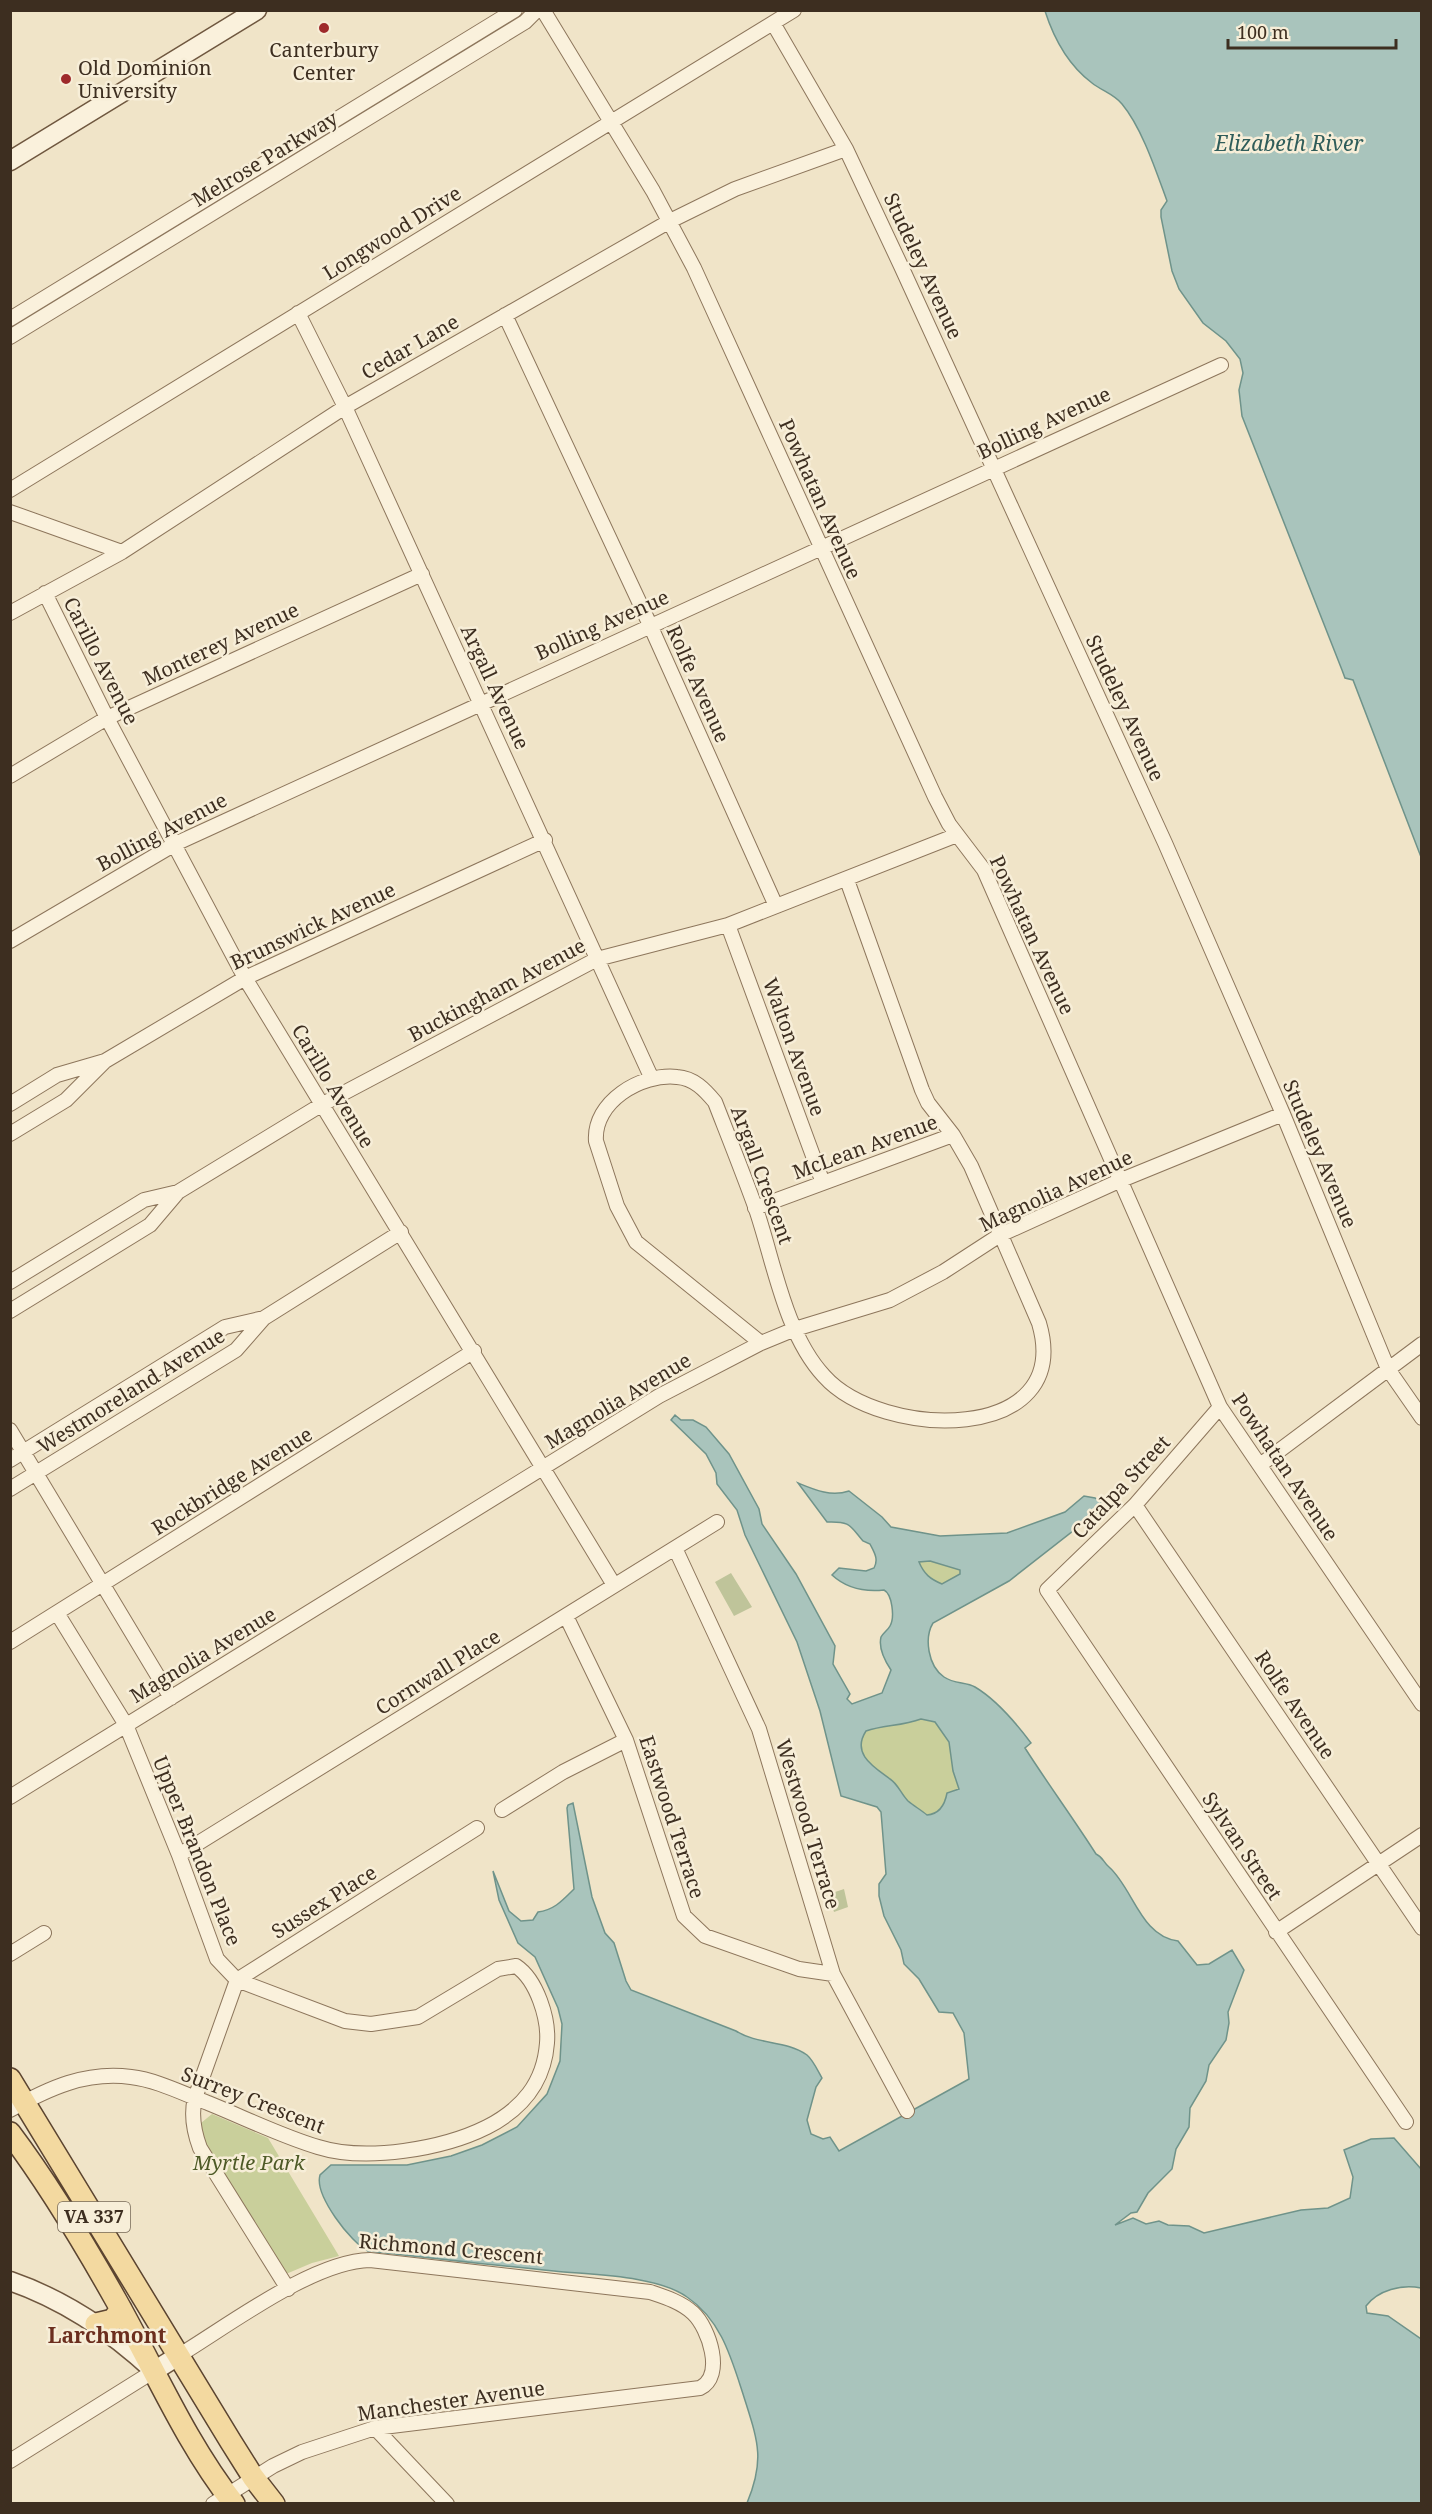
<svg xmlns="http://www.w3.org/2000/svg" width="1432" height="2514" viewBox="0 0 1432 2514" font-family="'Noto Serif',serif">
  <rect width="100%" height="100%" fill="#f0e4c8"/>
  <!-- green -->
  <path fill="#c9cf9b" d="M930,1561L960,1570V1575L942,1584C930,1579 924,1574 919,1562Z
    M921,1719L935,1722L949,1742L953,1771L959,1789L934,1814L927,1815C921,1810 914,1806 908,1801C901,1794 898,1784 890,1779C874,1767 851,1754 866,1731C884,1725 902,1726 921,1719Z
    M212,2114L268,2138L339,2256L312,2263L286,2274L206,2150L201,2123Z"/>
  <!-- cemetery -->
  <path fill="#bfc49a" d="M731,1573L752,1607L734,1616L715,1582Z
    M844,1889L848,1907L834,1912L829,1894Z"/>
  <!-- water -->
  <path fill="#a9c4bc" stroke="#6f938a" stroke-width="1.5" fill-rule="evenodd" d="M1045,11H1421V857L1353,680L1345,678L1342,670L1242,416L1239,390L1243,373L1240,359L1226,341L1203,323L1179,289L1172,271L1161,217V210L1167,201C1156,171 1142,128 1122,104C1114,94 1102,91 1092,83C1068,65 1054,39 1045,11Z
    M675,1415L681,1420H693L706,1427L729,1454L759,1509L762,1524L796,1574L835,1646L833,1664L850,1694L847,1699L852,1704L882,1693L891,1670C885,1661 878,1649 881,1637C883,1633 888,1630 890,1626C895,1617 892,1594 884,1590C865,1592 846,1588 832,1575L839,1568L866,1571L874,1568C879,1559 874,1552 870,1544L863,1541C850,1526 851,1521 827,1522L798,1483C815,1490 831,1497 849,1491L882,1517L891,1527L940,1536L1007,1533L1065,1512L1084,1496L1095,1498L1109,1508L1107,1513H1096L1009,1581L933,1623C924,1638 928,1666 944,1677C954,1684 966,1682 975,1687C997,1700 1016,1723 1031,1743L1025,1748C1048,1784 1073,1818 1096,1854C1103,1857 1103,1862 1109,1867C1133,1888 1141,1937 1178,1941L1197,1965L1209,1964L1232,1950L1244,1970L1228,2012L1229,2023L1226,2040L1209,2065L1206,2081L1190,2108L1189,2127L1176,2149L1172,2169L1148,2193L1137,2212L1131,2213L1115,2225L1133,2218L1146,2224L1159,2221L1168,2225L1189,2226L1204,2233L1301,2210L1328,2208L1350,2198L1353,2177L1344,2150L1371,2139L1394,2138L1421,2169V2288C1402,2284 1378,2290 1366,2306L1367,2313L1388,2316L1421,2339V2503H747C766,2458 757,2439 743,2394C731,2357 721,2320 687,2297C656,2275 592,2275 554,2271C492,2265 430,2258 368,2251C351,2243 314,2195 320,2175L331,2165H407L451,2156L482,2145L517,2127L547,2094L560,2061L562,2024L558,2008L535,1957L518,1943L499,1900L493,1871L509,1911L521,1921L533,1920L538,1912C554,1910 562,1901 574,1889L567,1808L568,1805L573,1803L592,1897L605,1933L614,1943L626,1981L631,1990L736,2031C758,2045 786,2040 807,2055C813,2060 818,2071 822,2078L816,2087L807,2120L811,2134L823,2139L830,2137L839,2151L969,2079L964,2033L953,2013L939,2012L919,1979L904,1964L901,1950L884,1916L879,1896V1884L886,1874L881,1812L877,1807L841,1796L820,1711L797,1642L745,1535L737,1510L717,1484L716,1473L706,1454L671,1420ZM930,1561L960,1570V1574L942,1584C930,1579 924,1574 919,1562ZM921,1719L935,1722L949,1742L953,1771L959,1789L947,1793C945,1804 940,1814 927,1815C921,1810 914,1806 908,1801C901,1794 898,1784 890,1779C874,1767 851,1754 866,1731C884,1725 902,1726 921,1719Z"/>
  <g fill="none" stroke-linecap="round" stroke-linejoin="round">
    <defs>
      <path id="street" d="M543,10L653,191L694,268L935,797L949,824L984,870L1220,1407L1422,1704
        M773,23L846,149L901,266L1165,843L1283,1114L1388,1369L1422,1418
        M298,313L345,407L652,1079
        M505,315L650,625L776,906
        M10,319L515,10
        M10,337L525,22L537,10
        M10,490L794,10
        M10,512L122,552
        M45,593L107,718L245,978L614,1585
        M10,613L122,552L345,407L670,221L735,189L846,149
        M10,776L107,718L422,574
        M728,925L823,1183
        M10,941L175,844L1221,365
        M10,1104L57,1075L105,1061
        M10,1134L66,1100L105,1061L245,978L545,840
        M755,1208L953,1135
        M10,1282L144,1200L178,1192
        M10,1311L150,1225L178,1192L321,1105L597,959L728,925L957,835
        M761,1343L636,1242L617,1206L596,1141C593,1102 641,1073 677,1077C694,1078 705,1090 715,1102C729,1138 743,1173 756,1209C774,1262 785,1334 824,1376C881,1440 1075,1445 1039,1323L971,1166L953,1135L928,1103L922,1090L847,880
        M1220,1407L1135,1505L1047,1590L1406,2122
        M10,1430L171,1698
        M10,1460L225,1327L264,1318
        M1260,1465L1422,1344
        M10,1489L236,1350L264,1318L401,1232
        M1135,1505L1422,1928
        M675,1548L759,1729L833,1974L907,2111
        M566,1616L626,1740L684,1916L705,1936L799,1969L833,1974
        M10,1642L474,1351
        M10,1797L659,1396L761,1343L795,1329L890,1300L943,1272L1000,1235L1119,1181L1283,1114
        M502,1810L563,1772L626,1740
        M179,1855L717,1522
        M1276,1932L1422,1835
        M10,1954L44,1933
        M10,2110C49,2088 86,2071 131,2077C157,2080 184,2094 208,2103C245,2118 281,2136 318,2147C366,2162 443,2149 487,2127C522,2109 544,2083 547,2043C549,2019 537,1980 516,1966L498,1969L418,2017L371,2024L345,2021L237,1980L217,1959L179,1855L126,1725L57,1613
        M288,2289L200,2148C194,2132 191,2114 195,2098L237,1980L477,1828
        M178,2356C228,2326 313,2261 370,2260L650,2292C665,2297 681,2302 693,2313C709,2328 725,2376 700,2388L375,2428L302,2452L273,2466L213,2504
        M375,2428L447,2504
        M10,2461L154,2371"/>
      <path id="secondary" d="M10,161L257,10
        M10,2281C65,2300 112,2332 154,2371L178,2356"/>
      <path id="primary" d="M10,2079L231,2442L253,2477L274,2504
        M10,2133C50,2186 85,2245 117,2302C155,2370 186,2443 234,2504
        M96,2324L113,2320L121,2309"/>
    </defs>
    <!-- street casing -->
    <use href="#street" stroke="#8d765c" stroke-width="16"/>
    <!-- secondary casing -->
    <use href="#secondary" stroke="#6f573f" stroke-width="21"/>
    <!-- primary casing -->
    <use href="#primary" stroke="#5b4430" stroke-width="24"/>
    <!-- street -->
    <use href="#street" stroke="#faf1dc" stroke-width="14"/>
    <!-- secondary -->
    <use href="#secondary" stroke="#faf1dc" stroke-width="18"/>
    <!-- primary -->
    <use href="#primary" stroke="#f3d9a0" stroke-width="21"/>
  </g>
  <!-- markers -->
  <g fill="#9e2a2b" stroke="#f7eed8" stroke-width="2">
    <circle cx="324" cy="28" r="6"/>
    <circle cx="66" cy="79" r="6"/>
  </g>
  <g text-anchor="middle" stroke-width="5" stroke-linejoin="round" paint-order="stroke">
    <!-- shield labels -->
    <rect fill="#f7eed8" stroke="#756857" stroke-width="1.5" x="58" y="2202" width="72" height="30" rx="4.5"/>
    <g font-size="18" font-weight="bold" fill="#3d2e20">
      <text x="94" y="2223">VA 337</text>
    </g>
    <!-- poi labels -->
    <g font-size="20" fill="#3d2e20" stroke="#f7eed8">
      <text x="324" y="57">Canterbury<tspan x="324" dy="23">Center</tspan></text>
      <text x="78" y="75" text-anchor="start">Old Dominion<tspan x="78" dy="23">University</tspan></text>
    </g>
    <!-- street labels -->
    <g font-size="20" fill="#3d2e20" stroke="#f7eed8">
      <text transform="translate(265 159) rotate(-31)" y="7">Melrose Parkway</text>
      <text transform="translate(392 233) rotate(-32)" y="7">Longwood Drive</text>
      <text transform="translate(923 266) rotate(65)" y="7">Studeley Avenue</text>
      <text transform="translate(410 347) rotate(-30)" y="7">Cedar Lane</text>
      <text transform="translate(1044 423) rotate(-25)" y="7">Bolling Avenue</text>
      <text transform="translate(820 499) rotate(66)" y="7">Powhatan Avenue</text>
      <text transform="translate(602 625) rotate(-24)" y="7">Bolling Avenue</text>
      <text transform="translate(221 644) rotate(-25)" y="7">Monterey Avenue</text>
      <text transform="translate(101 661) rotate(63)" y="7">Carillo Avenue</text>
      <text transform="translate(698 684) rotate(66)" y="7">Rolfe Avenue</text>
      <text transform="translate(495 687) rotate(65)" y="7">Argall Avenue</text>
      <text transform="translate(1125 708) rotate(65)" y="7">Studeley Avenue</text>
      <text transform="translate(162 832) rotate(-28)" y="7">Bolling Avenue</text>
      <text transform="translate(313 926) rotate(-25)" y="7">Brunswick Avenue</text>
      <text transform="translate(1032 935) rotate(65)" y="7">Powhatan Avenue</text>
      <text transform="translate(497 990) rotate(-28)" y="7">Buckingham Avenue</text>
      <text transform="translate(794 1047) rotate(70)" y="7">Walton Avenue</text>
      <text transform="translate(333 1086) rotate(59)" y="7">Carillo Avenue</text>
      <text transform="translate(865 1147) rotate(-20)" y="7">McLean Avenue</text>
      <text transform="translate(1320 1154) rotate(67)" y="7">Studeley Avenue</text>
      <text transform="translate(762 1175) rotate(70)" y="7">Argall Crescent</text>
      <text transform="translate(1056 1191) rotate(-25)" y="7">Magnolia Avenue</text>
      <text transform="translate(131 1391) rotate(-32)" y="7">Westmoreland Avenue</text>
      <text transform="translate(618 1401) rotate(-31)" y="7">Magnolia Avenue</text>
      <text transform="translate(1285 1467) rotate(56)" y="7">Powhatan Avenue</text>
      <text transform="translate(232 1481) rotate(-32)" y="7">Rockbridge Avenue</text>
      <text transform="translate(1121 1487) rotate(-47)" y="7">Catalpa Street</text>
      <text transform="translate(203 1655) rotate(-31)" y="7">Magnolia Avenue</text>
      <text transform="translate(438 1672) rotate(-32)" y="7">Cornwall Place</text>
      <text transform="translate(1295 1705) rotate(56)" y="7">Rolfe Avenue</text>
      <text transform="translate(672 1817) rotate(72)" y="7">Eastwood Terrace</text>
      <text transform="translate(808 1824) rotate(73)" y="7">Westwood Terrace</text>
      <text transform="translate(1242 1846) rotate(56)" y="7">Sylvan Street</text>
      <text transform="translate(197 1851) rotate(68)" y="7">Upper Brandon Place</text>
      <text transform="translate(324 1902) rotate(-32)" y="7">Sussex Place</text>
      <text transform="translate(253 2100) rotate(21)" y="7">Surrey Crescent</text>
      <text transform="translate(451 2249) rotate(5)" y="7">Richmond Crescent</text>
      <text transform="translate(451 2401) rotate(-8)" y="7">Manchester Avenue</text>
    </g>
    <!-- park labels -->
    <g font-size="20" font-style="italic" fill="#4d5a26" stroke="#f7eed8">
      <text x="249" y="2170">Myrtle Park</text>
    </g>
    <!-- water labels -->
    <g font-size="21" font-style="italic" fill="#2f5d5a" stroke="#f7eed8">
      <text x="1289" y="151">Elizabeth River</text>
    </g>
    <!-- neighbourhood labels -->
    <g font-size="21" font-weight="bold" fill="#6b2e1e" stroke="#f7eed8">
      <text x="107" y="2343">Larchmont</text>
    </g>
  </g>
  <!-- border -->
  <rect width="1432" height="2514" fill="none" stroke="#3d2e20" stroke-width="24"/>
  <!-- scale -->
  <path d="M1228 39v9h168v-9" fill="none" stroke="#3d2e20" stroke-width="3"/>
  <text x="1237" y="39" font-size="18" fill="#3d2e20" stroke="#f7eed8" stroke-width="4.5" paint-order="stroke">100 m</text>
</svg>
